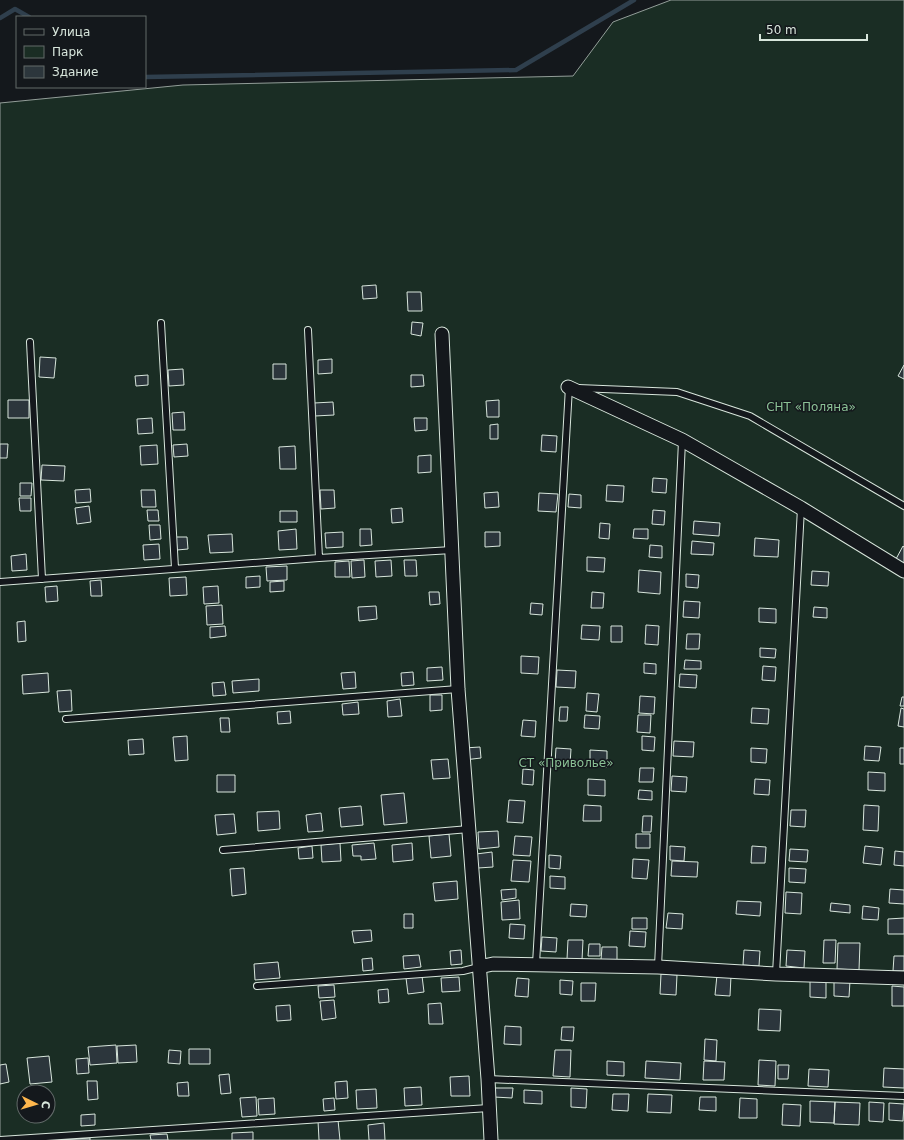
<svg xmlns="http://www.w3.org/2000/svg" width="904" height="1140" viewBox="0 0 904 1140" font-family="'DejaVu Sans',sans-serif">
  <rect width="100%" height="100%" fill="#14181c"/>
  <!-- green -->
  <path fill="#1a2d24" stroke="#939e99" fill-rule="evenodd" d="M671,0H904V1140H0V103L183,85L573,76L613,22ZM24,1092H48V1116H24Z"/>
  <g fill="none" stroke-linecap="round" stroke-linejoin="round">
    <!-- stream -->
    <path stroke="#2f3f4d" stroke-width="4.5" d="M0,18L15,9L29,17
      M145,77L516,70L634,0"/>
  </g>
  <!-- building -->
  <path fill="#2c363c" stroke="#d8e6dc" d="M376,285L377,298L363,299L362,286Z
    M407,292H421L422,311H408Z
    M412,322L423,323L421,336L411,334Z
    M40,357L56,358L54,378L39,377Z
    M332,359V373L318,374V360Z
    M273,364H286V379H273Z
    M904,365V379L898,376Z
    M183,369L184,385L169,386L168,370Z
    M148,375V385L136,386L135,376Z
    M411,375H423L424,386L411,387Z
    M8,400H29V418H8Z
    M499,400V417H487L486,401Z
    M333,402L334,415L315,416L314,403Z
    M184,412L185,430H173L172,413Z
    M152,418L153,433L138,434L137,419Z
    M414,418H427V430L415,431Z
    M498,424V439H490V425Z
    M542,435L557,436L556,452L541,451Z
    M0,444H8L7,458H0Z
    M187,444L188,456L174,457L173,445Z
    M157,445L158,464L141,465L140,446Z
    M295,446L296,469H280L279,447Z
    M431,455V472L418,473V456Z
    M42,465L65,466L64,481L41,480Z
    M653,478L667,479L666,493L652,492Z
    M20,483H32L31,496H20Z
    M607,485L624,486L623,502L606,501Z
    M90,489L91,502L76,503L75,490Z
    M141,490H155L156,507H142Z
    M320,490H334L335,508L321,509Z
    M498,492L499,507L485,508L484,493Z
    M539,493L558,494L556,512L538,511Z
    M569,494L581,495V508L568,507Z
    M19,498H31V511H20Z
    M89,506L91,522L77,524L75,508Z
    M402,508L403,522L392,523L391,509Z
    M147,510H158L159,521H148Z
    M653,510L665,511L664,525L652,524Z
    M280,511H297V522H280Z
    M694,521L720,523L719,536L693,534Z
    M600,523L610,524L609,539L599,538Z
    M149,525H160L161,539L150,540Z
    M296,529L297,549L279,550L278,531Z
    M360,529H371L372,545L360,546Z
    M634,529H648V539L633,538Z
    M343,532V547L326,548L325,533Z
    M485,532H500V546L485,547Z
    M232,534L233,552L210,553L208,535Z
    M176,537H187L188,549L177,550Z
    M755,538L779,540L778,557L754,556Z
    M692,541L714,543L713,555L691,554Z
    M159,544L160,559L144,560L143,545Z
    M650,545L662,546V558L649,557Z
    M903,546L904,547V564L896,559Z
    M26,554L27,570L12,571L11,556Z
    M587,557L605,558L604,572L587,571Z
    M364,560L365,577L352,578L351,561Z
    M391,560L392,576L376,577L375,561Z
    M404,560H416L417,576H405Z
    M349,561L350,577H335V562Z
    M287,566V580L267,581L266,567Z
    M639,570L661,572L660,594L638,592Z
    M812,571L829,572L828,586L811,585Z
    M686,574L699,575L698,588L686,587Z
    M260,576V587L246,588V577Z
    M186,577L187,595L170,596L169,578Z
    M101,580L102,596H91L90,581Z
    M284,581V591L270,592V582Z
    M57,586L58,601L46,602L45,587Z
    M218,586L219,603L204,604L203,587Z
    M429,592H439L440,604L430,605Z
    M592,592L604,593L603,608H591Z
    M684,601L700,602L699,618L683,617Z
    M531,603L543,604L542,615L530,614Z
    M222,605L223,624L207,625L206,606Z
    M376,606L377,619L359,621L358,607Z
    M814,607L827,608V618L813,617Z
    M759,608L776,609V623L759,622Z
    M25,621L26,641L18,642L17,622Z
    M582,625L600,626L599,640L581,639Z
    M646,625L659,626L658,645L645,644Z
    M225,626L226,636L210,638V627Z
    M611,626H622V642H611Z
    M687,634H700L699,649H686Z
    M760,648L776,649L775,658L760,657Z
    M521,656L539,657L538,674L521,673Z
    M685,660L701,661V669H684Z
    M644,663L656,664V674L644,673Z
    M763,666L776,667L775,681L762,680Z
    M442,667L443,680L427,681V668Z
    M557,670L576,671L575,688L556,687Z
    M355,672L356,688L343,689L341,673Z
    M413,672L414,685L402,686L401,673Z
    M48,673L49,692L23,694L22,675Z
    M680,674L697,675L696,688L679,687Z
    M259,679V691L233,693L232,681Z
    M224,682L226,695L213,696L212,683Z
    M71,690L72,711L59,712L57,691Z
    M587,693L599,694L597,712L586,711Z
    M430,695H442V710L430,711Z
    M640,696L655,697L654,714L639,713Z
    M902,697H904V706H900Z
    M400,699L402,716L388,717L387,701Z
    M358,702L359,714L343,715L342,704Z
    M560,707H568L567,721H559Z
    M752,708L769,709L768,724L751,723Z
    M901,708L904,709V727L898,726Z
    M290,711L291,723L278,724L277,712Z
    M585,715L600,716L599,729L584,728Z
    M638,715H651L650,733L637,732Z
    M220,718H229L230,732H221Z
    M523,720L536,721L535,737L521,736Z
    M187,736L188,760L175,761L173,737Z
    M642,736L655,737L654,751L642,750Z
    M143,739L144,754L129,755L128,740Z
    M674,741L694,742L693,757L673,756Z
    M865,746L881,747L879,761L864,760Z
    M480,747L481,758L464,760V748Z
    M556,748L571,749L570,764L555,763Z
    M751,748L767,749L766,763L751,762Z
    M900,748H904V764H900Z
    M590,750L607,751V767L590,766Z
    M448,759L450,778L433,779L431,760Z
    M640,768H654L653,782H639Z
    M523,769L534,770L533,785L522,784Z
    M868,772L885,773V791L868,790Z
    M217,775H235V792H217Z
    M672,776L687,777L686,792L671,791Z
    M588,779L605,780V796L588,795Z
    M755,779L770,780L769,795L754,794Z
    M639,790L652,791V800L638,799Z
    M404,793L407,823L384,825L381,795Z
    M509,800L525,801L523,823L507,822Z
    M584,805L601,806V821H583Z
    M864,805L879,806L878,831L863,830Z
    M361,806L363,825L341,827L339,808Z
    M791,810H806L805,827L790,826Z
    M279,811L280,829L258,831L257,812Z
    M321,813L323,831L308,832L306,815Z
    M234,814L236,833L217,835L215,815Z
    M643,816H652L651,832H642Z
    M498,831L499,847L479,849L478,832Z
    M449,834L451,856L431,858L429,836Z
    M636,834H650V848H636Z
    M515,836L532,837L530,856L513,855Z
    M340,843L341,861L322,862L321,845Z
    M374,843L376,859L361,860V856H353L352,845Z
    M412,843L413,860L393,862L392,845Z
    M312,846L313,858L299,859L298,848Z
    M670,846L685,847L684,861L670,860Z
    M752,846L766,847L765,863H751Z
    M865,846L883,848L881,865L863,863Z
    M790,849L808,850L807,862L789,861Z
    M895,851L904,852V866L894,865Z
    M492,852L493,867L478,868L476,854Z
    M549,855L561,856L560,869L549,868Z
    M633,859L649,860L647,879L632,878Z
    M513,860L531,861L529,882L511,881Z
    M672,861L698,862L697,877L671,876Z
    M244,868L246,894L232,896L230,869Z
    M789,868L806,869L805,883L789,882Z
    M550,876L565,877V889L550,888Z
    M457,881L458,899L435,901L433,883Z
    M516,889V898L502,900L501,890Z
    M890,889L904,890V904L889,903Z
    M786,892L802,893L801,914L785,913Z
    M519,900L520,919L502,920L501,902Z
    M737,901L761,902L760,916L736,914Z
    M831,903L850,905V913L830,911Z
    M571,904L587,905L586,917L570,916Z
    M863,906L879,908L878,920L862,919Z
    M668,913L683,914L682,929L666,928Z
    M404,914H413V928H404Z
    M632,918H647V929H632Z
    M904,918V934H888V919Z
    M510,924L525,925L524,939L509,938Z
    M371,930L372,941L354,943L352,931Z
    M630,931L646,932L645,947L629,946Z
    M542,937L557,938L556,952L541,951Z
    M568,940H583L582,960L567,959Z
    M824,940H836L835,963H823Z
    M838,943H860L859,970L837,969Z
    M589,944H600V956H588Z
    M602,947H617V961L601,960Z
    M461,950L462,964L451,965L450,951Z
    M744,950L760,951L759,966L743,965Z
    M787,950L805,951L804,968L786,966Z
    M419,955L421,967L404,969L403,956Z
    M894,956H904V971H893Z
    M372,958L373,970L363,971L362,959Z
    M278,962L280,978L255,980L254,964Z
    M661,974L677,975L676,995L660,994Z
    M717,975L731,976L730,996L715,995Z
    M422,976L424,992L408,994L406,978Z
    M459,977L460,991L442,992L441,978Z
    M517,978L529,979L528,997L515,996Z
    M560,980L573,981L572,995L560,994Z
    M834,980L850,981L849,997L834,996Z
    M810,981H826V998L810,997Z
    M581,983H596L595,1001H581Z
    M334,985L335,997L319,998L318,986Z
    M892,986L904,987V1006H892Z
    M388,989L389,1002L379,1003L378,990Z
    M334,1000L336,1018L322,1020L320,1001Z
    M441,1003L443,1024H429L428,1004Z
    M290,1005L291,1020L277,1021L276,1006Z
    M759,1009L781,1010L780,1031L758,1030Z
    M505,1026L521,1027V1045L504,1044Z
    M562,1027H574L573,1041L561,1040Z
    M705,1039L717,1040L716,1061L704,1060Z
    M116,1045L117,1063L90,1065L88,1047Z
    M136,1045L137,1062L118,1063L117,1046Z
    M189,1049H210V1064H189Z
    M169,1050L181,1051L180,1064L168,1063Z
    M555,1050H571L570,1077L553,1076Z
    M49,1056L52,1082L30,1084L27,1058Z
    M88,1058L89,1073L77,1074L76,1059Z
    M759,1060L776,1061L775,1086L758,1085Z
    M607,1061L624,1062V1076L607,1075Z
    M646,1061L681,1063L680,1080L645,1078Z
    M704,1061L725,1062L724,1080H703Z
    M6,1064L9,1082L0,1084V1065Z
    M778,1065H789L788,1079H778Z
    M884,1068L904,1069V1088L883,1087Z
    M809,1069L829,1070L828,1087L808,1086Z
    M229,1074L231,1093L221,1094L219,1075Z
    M469,1076L470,1096H451L450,1077Z
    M87,1081H97L98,1099L88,1100Z
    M347,1081L348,1098L336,1099L335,1082Z
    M188,1082L189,1096H178L177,1083Z
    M421,1087L422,1105L405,1106L404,1088Z
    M495,1088H513L512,1098L494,1097Z
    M571,1088L587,1089L586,1108L571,1107Z
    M376,1089L377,1108L357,1109L356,1090Z
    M524,1090L542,1091V1104L524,1103Z
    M613,1094H629L628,1111L612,1110Z
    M648,1094L672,1095L671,1113L647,1112Z
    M256,1097L257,1116L242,1117L240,1098Z
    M700,1097H716V1111L699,1110Z
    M274,1098L275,1114L259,1115L258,1099Z
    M334,1098L335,1110L324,1111L323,1099Z
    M740,1098L757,1099V1118H739Z
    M810,1101L835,1102L834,1123L810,1122Z
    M835,1102L860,1103L859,1125L834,1124Z
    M869,1102L884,1103L883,1122L869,1121Z
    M889,1103L904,1104L903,1121L889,1120Z
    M783,1104L801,1105L800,1126L782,1125Z
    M95,1114V1125L81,1126V1115Z
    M338,1120L340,1140H319L318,1121Z
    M384,1123L385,1140H369L368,1125Z
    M253,1132V1140H232V1133Z
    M167,1134L168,1140H151L150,1135Z
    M90,1138V1140H58Z"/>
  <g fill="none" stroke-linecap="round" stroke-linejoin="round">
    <defs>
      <path id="lane" d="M161,323L175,568
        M308,330L319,558L452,550
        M30,342L42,579
        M578,388L677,392L750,416L904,506
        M0,582L319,558
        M66,719L458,689
        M223,850L469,829
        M536,964L569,387
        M658,967L682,441
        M776,974L801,508
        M257,986L463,971L479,967
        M488,1079L904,1096
        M0,1140L489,1108"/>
      <path id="street" d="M442,334L458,689L488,1079L491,1140
        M568,387L682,440L801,508L904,571
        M479,967L493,964L658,967L776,974L904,978"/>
    </defs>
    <!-- lane casing -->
    <use href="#lane" stroke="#d8e6dc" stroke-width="8"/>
    <!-- street casing -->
    <use href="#street" stroke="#d8e6dc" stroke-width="15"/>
    <!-- lane -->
    <use href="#lane" stroke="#14181c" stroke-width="6"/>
    <!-- street -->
    <use href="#street" stroke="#14181c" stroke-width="13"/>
  </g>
  <g text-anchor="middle" stroke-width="3" stroke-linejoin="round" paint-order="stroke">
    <!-- park labels -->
    <g font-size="12" fill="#8ac095" stroke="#14181c">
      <text x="811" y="411">СНТ «Поляна»</text>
      <text x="566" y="767">СТ «Приволье»</text>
    </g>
  </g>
  <!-- legend -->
  <rect x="16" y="16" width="130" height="72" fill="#14181c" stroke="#626a69"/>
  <rect x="24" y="29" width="20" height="6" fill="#14181c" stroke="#626a69"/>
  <text x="52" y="36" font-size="12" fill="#d8e6dc">Улица</text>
  <rect x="24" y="46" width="20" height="12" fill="#1a2d24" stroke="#626a69"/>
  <text x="52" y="56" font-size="12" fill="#d8e6dc">Парк</text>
  <rect x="24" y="66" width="20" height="12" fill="#2c363c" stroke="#626a69"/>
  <text x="52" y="76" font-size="12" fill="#d8e6dc">Здание</text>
  <!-- north arrow -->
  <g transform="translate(36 1104) rotate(95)"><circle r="19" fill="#14181c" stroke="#626a69"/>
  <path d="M0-3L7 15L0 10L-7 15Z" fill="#ffb74d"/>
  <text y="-6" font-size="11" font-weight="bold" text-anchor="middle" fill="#d8e6dc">С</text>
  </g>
  <!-- scale -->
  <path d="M760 34v6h107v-6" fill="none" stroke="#d8e6dc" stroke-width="2"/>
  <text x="766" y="34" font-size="12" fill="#d8e6dc" stroke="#14181c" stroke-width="3" paint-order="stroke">50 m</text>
</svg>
